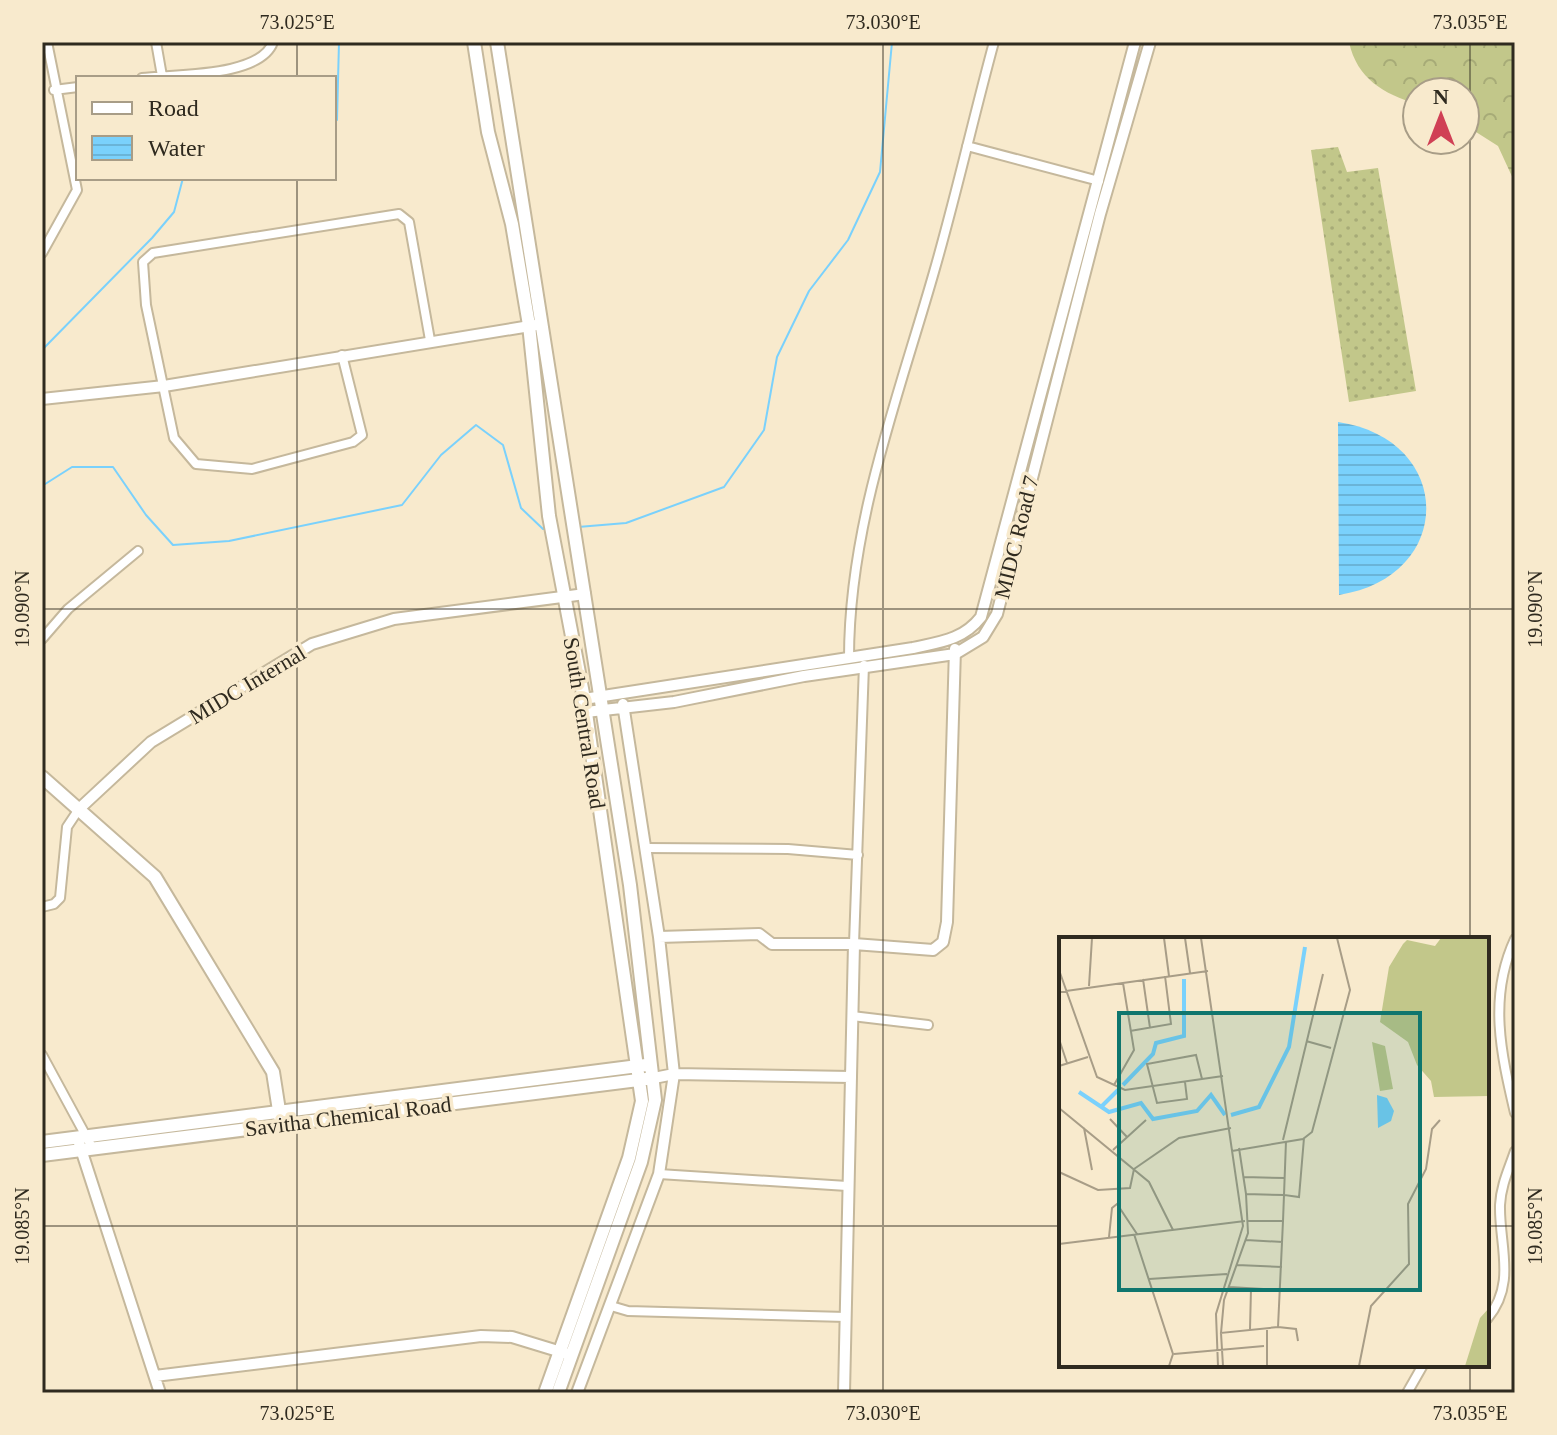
<svg xmlns="http://www.w3.org/2000/svg" width="1557" height="1435" viewBox="0 0 1557 1435" font-family="Georgia,serif">
  <defs>
    <pattern id="grass-dots" width="8" height="8" patternUnits="userSpaceOnUse" patternTransform="scale(2)"><rect width="8" height="8" fill="#c2c78a"/><path d="M2 2h.1M6 6h.1" fill="none" stroke="#a7ab77" stroke-width="1.8" stroke-linecap="round"/></pattern>
    <pattern id="forest-crowns" width="20" height="18" patternUnits="userSpaceOnUse" patternTransform="scale(2)"><rect width="20" height="18" fill="#c2c78a"/><path d="M2 6a3 3 0 1 1 6 0M12 15a3 3 0 1 1 6 0" fill="none" stroke="#a7ab77"/></pattern>
    <pattern id="water-rules" width="6" height="5" patternUnits="userSpaceOnUse" patternTransform="scale(2)"><rect width="6" height="5" fill="#7ad1fc"/><path d="M0 2.5h6" fill="none" stroke="#6ab4d8"/></pattern>
  </defs>
  <rect width="100%" height="100%" fill="#f8eacd"/>
  <!-- grass -->
  <path fill="url(#grass-dots)" d="M1338,147L1347,172L1378,168L1416,391L1349,402L1311,150Z"/>
  <!-- forest -->
  <path fill="url(#forest-crowns)" d="M1349,42H1515V183L1498,146L1465,125V92H1417V104C1384,94 1357,79 1349,42Z"/>
  <!-- water -->
  <path fill="url(#water-rules)" d="M1338,422C1455,439 1456,577 1339,595Z"/>
  <g fill="none" stroke-linecap="round" stroke-linejoin="round">
    <!-- stream -->
    <path stroke="#7ad1fc" stroke-width="2" d="M334,121L337,120L339,42
      M42,350L152,238L174,212L183,178
      M42,486L72,467H113L146,515L173,545L229,541L402,505L441,455L476,425L503,445L521,508L543,529H548
      M578,527L626,523L724,487L764,430L777,357L809,291L848,240L880,172L892,42"/>
    <defs>
      <path id="minor" d="M156,42L162,76
        M142,78C176,74 261,77 273,42
        M54,90L78,87
        M967,146L1099,181
        M42,253L77,190L47,42
        M342,355L362,435L353,442L252,469L196,464L174,438L146,305L143,262L153,253L399,214L409,222L430,340
        M42,639L68,609L138,551
        M849,658C849,525 898,398 934,272C956,196 973,119 994,42
        M646,848L788,849L858,855
        M42,907L54,904L60,898L67,827L79,809
        M1515,939C1488,997 1501,1053 1515,1113
        M854,944L864,665
        M852,1016L928,1025
        M42,1055L93,1149
        M659,1174L847,1186
        M611,1306L628,1311L846,1317
        M1487,1319C1517,1284 1499,1245 1500,1205C1501,1185 1509,1169 1515,1151
        M1407,1393L1423,1365"/>
      <path id="tertiary" d="M42,399L164,386L536,325
        M584,699L913,648C940,642 963,640 981,617L1135,42
        M623,704L659,937L759,934L772,944H854L851,1077L674,1074L654,1078
        M586,712L674,702L804,676L955,654L983,637L997,614L1100,214L1150,42
        M79,809L151,742L312,644L394,619L585,594
        M854,944L933,950L943,942L947,922L955,649
        M79,1143L160,1393
        M155,1376L481,1336L512,1337L571,1355
        M577,1393L659,1174L674,1074L659,937
        M844,1393L851,1077"/>
      <path id="secondary" d="M474,42L488,132L512,224L529,325L549,516L584,699L642,1101L629,1158L545,1393
        M497,42L630,885L655,1100L641,1162L558,1393
        M42,777L155,877L273,1072L280,1117
        M42,1142L646,1065
        M42,1155L646,1079"/>
    </defs>
    <!-- minor casing -->
    <use href="#minor" stroke="#c5b89c" stroke-width="12"/>
    <!-- tertiary casing -->
    <use href="#tertiary" stroke="#c5b89c" stroke-width="14"/>
    <!-- secondary casing -->
    <use href="#secondary" stroke="#c5b89c" stroke-width="16"/>
    <!-- minor -->
    <use href="#minor" stroke="#fff" stroke-width="8"/>
    <!-- tertiary -->
    <use href="#tertiary" stroke="#fff" stroke-width="10"/>
    <!-- secondary -->
    <use href="#secondary" stroke="#fff" stroke-width="12"/>
  </g>
  <!-- ticks -->
  <path fill="none" stroke="#2f2a1f" stroke-width="2" stroke-opacity="0.45" d="M297,42V78M883,42V1393M1470,42V939M297,178V1393M42,609H1515M42,1226H1061M1487,1226H1515M1470,1365V1393"/>
  <g text-anchor="middle" stroke-width="7" stroke-linejoin="round" paint-order="stroke">
    <!-- street labels -->
    <g font-size="22" fill="#2f2a1f" stroke="#f8eacd">
      <text transform="translate(1016 537) rotate(-76)" y="8">MIDC Road 7</text>
      <text transform="translate(247 684) rotate(-31)" y="8">MIDC Internal</text>
      <text transform="translate(585 723) rotate(81)" y="8">South Central Road</text>
      <text transform="translate(348 1116) rotate(-7)" y="8">Savitha Chemical Road</text>
    </g>
  </g>
  <!-- overview -->
  <g transform="translate(1059 937)">
    <rect width="430" height="430" fill="#f8eacd"/>
    <path d="M313,105L326,109L334,152L321,154Z" fill="#c2c78a"/>
    <path d="M382,1H430V159L375,160L372,144L358,128L349,105L321,85L330,30L344,7L348,3L376,9ZM430,371V429H406L421,381Z" fill="#c2c78a"/>
    <path d="M318,158L328,161L335,174L332,184L319,191Z" fill="#7ad1fc"/>
    <path fill="none" stroke="#7ad1fc" stroke-width="4" d="M64,148L94,117L97,106L125,99V42M20,155L50,175L82,166L94,182L138,174L152,158L166,178M42,170L59,153M172,178L200,170L230,110L246,10"/>
    <path fill="none" stroke="#a89d87" stroke-width="2" d="M105,1L110,39M126,1L131,36M142,1L184,289L157,377L159,429M0,33L38,140L66,153L164,139M84,42L91,91M30,49L33,1M0,55L149,34M71,94L112,87L106,39M0,102L8,126M247,104L272,111M0,129L29,120M126,145L128,162L98,166L88,127L137,118L143,142M55,148L75,113L64,46M0,171L90,245L114,293M51,182L68,200M25,191L33,233M224,203L264,37M227,204L225,258L240,260L245,201M180,211L187,257L225,258L224,284H189M54,213L87,183M173,214L244,202L253,195L291,53L278,1M0,235L39,253L71,251L75,232L120,201L172,191M185,240L226,241M187,257L189,296L165,363L162,396L219,390L224,284M75,297L114,417L110,429M50,300L53,271L58,267L78,297M187,303L224,305M0,307L186,284M178,328L223,330M90,342L168,337M170,350L223,353M219,390L237,392L239,404M191,392L192,352M162,396L164,429M115,417L205,409M208,429V391M300,429L312,369L350,327L349,267L367,232L373,192L381,183"/>
    <path fill="#0f766e" fill-opacity="0.15" stroke="#0f766e" stroke-width="4" d="M60,76H361V353H60Z"/>
    <rect width="430" height="430" fill="none" stroke="#2f2a1f" stroke-width="4"/>
  </g>
  <!-- border -->
  <rect width="1557" height="1435" fill="none" stroke="#f8eacd" stroke-width="88"/>
  <!-- legend -->
  <rect x="76" y="76" width="260" height="104" fill="#f8eacd" stroke="#a89d87" stroke-width="2"/>
  <rect x="92" y="102" width="40" height="12" fill="#ffffff" stroke="#a89d87" stroke-width="2"/>
  <text x="148" y="116" font-size="24" fill="#2f2a1f">Road</text>
  <rect x="92" y="136" width="40" height="24" fill="url(#water-rules)" stroke="#a89d87" stroke-width="2"/>
  <text x="148" y="156" font-size="24" fill="#2f2a1f">Water</text>
  <!-- north arrow -->
  <g transform="translate(1441 116)"><circle r="38" fill="#f8eacd" stroke="#a89d87" stroke-width="2"/>
  <path d="M0-6L14 30L0 20L-14 30Z" fill="#d04055"/>
  <text y="-12" font-size="22" font-weight="bold" text-anchor="middle" fill="#2f2a1f">N</text>
  </g>
  <rect x="44" y="44" width="1469" height="1347" fill="none" stroke="#2f2a1f" stroke-width="3"/>
  <g font-size="20" text-anchor="middle" fill="#2f2a1f">
    <text x="297" y="29">73.025°E</text>
    <text x="883" y="29">73.030°E</text>
    <text x="1470" y="29">73.035°E</text>
    <text transform="translate(22 609) rotate(-90)" y="7">19.090°N</text>
    <text transform="translate(1535 609) rotate(-90)" y="7">19.090°N</text>
    <text transform="translate(22 1226) rotate(-90)" y="7">19.085°N</text>
    <text transform="translate(1535 1226) rotate(-90)" y="7">19.085°N</text>
    <text x="297" y="1420">73.025°E</text>
    <text x="883" y="1420">73.030°E</text>
    <text x="1470" y="1420">73.035°E</text>
  </g>
</svg>
